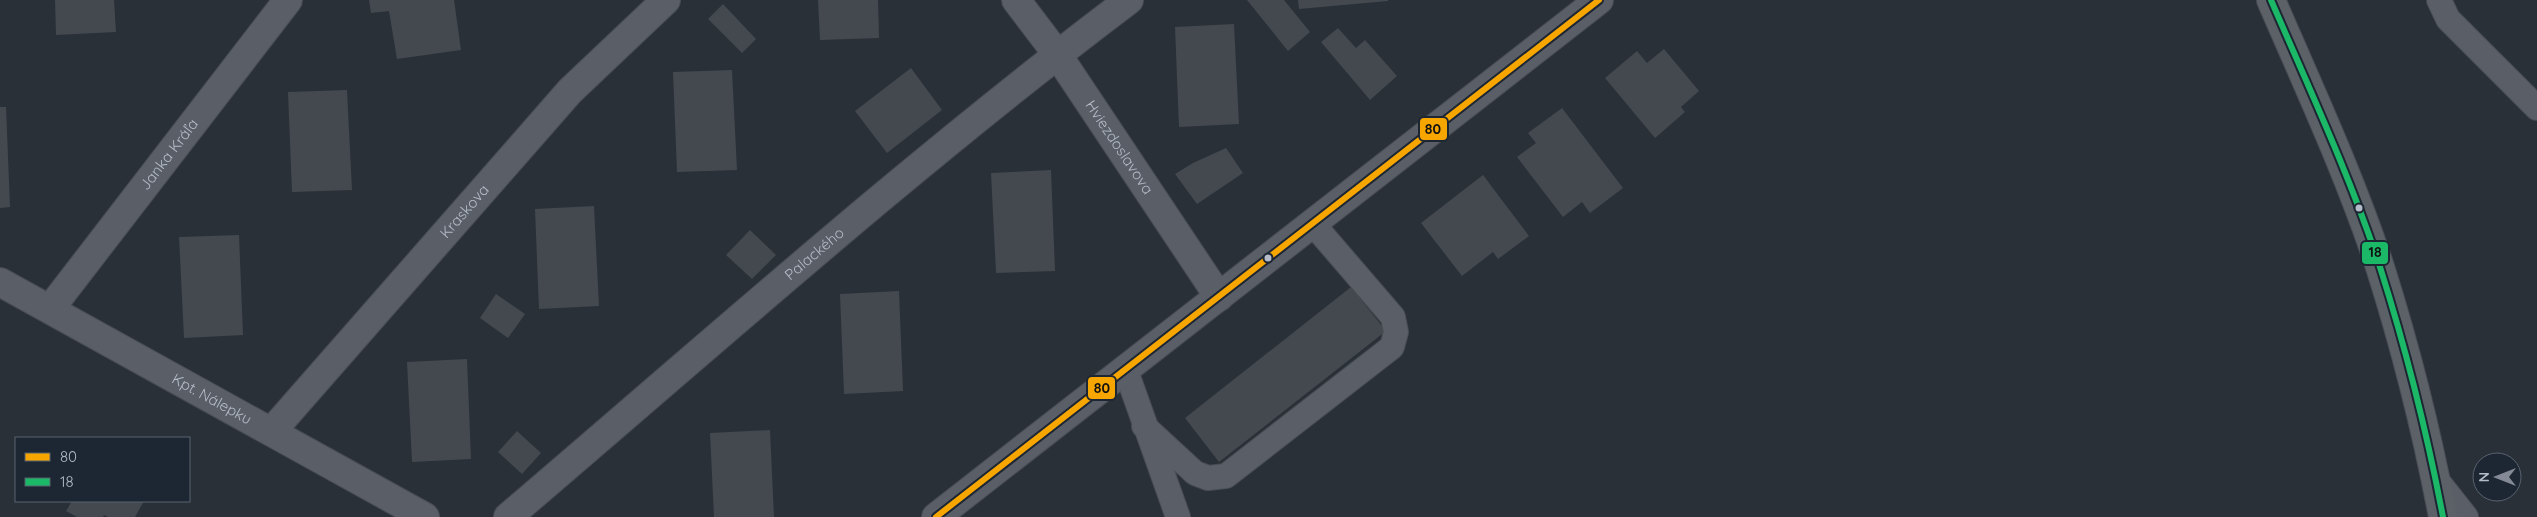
<svg xmlns="http://www.w3.org/2000/svg" width="2537" height="517" viewBox="0 0 2537 517" font-family="Quicksand,sans-serif">
  <rect width="100%" height="100%" fill="#2a3038"/>
  <!-- building -->
  <path fill="#444950" d="M55,0H114L116,32L56,35Z
    M369,0H454L461,50L397,59L389,11L371,13Z
    M818,0H878L879,38L820,40Z
    M1247,0H1284L1310,32L1288,51Z
    M1298,0H1388V1L1299,9Z
    M723,4L756,39L742,53L708,19Z
    M1234,24L1239,124L1179,127L1175,27Z
    M1338,28L1356,48L1365,40L1397,76L1370,100L1321,42Z
    M1664,49L1699,91L1681,107L1685,112L1655,138L1605,78L1637,51L1647,63Z
    M911,68L942,110L887,153L855,111Z
    M732,70L737,170L677,172L673,72Z
    M347,90L352,190L292,192L288,92Z
    M0,107H6L10,207L0,208Z
    M1562,108L1623,188L1590,213L1582,202L1563,217L1517,157L1536,143L1528,133Z
    M1226,148L1243,173L1197,204L1175,174L1193,163Z
    M1051,170L1055,271L996,273L991,173Z
    M1483,175L1529,236L1498,259L1493,252L1462,276L1421,223Z
    M594,206L599,306L539,309L535,209Z
    M750,230L776,255L752,279L726,255Z
    M239,235L243,335L184,338L179,237Z
    M1351,287L1386,331L1219,462L1185,418Z
    M899,291L903,391L844,394L840,294Z
    M496,294L525,314L508,338L480,318Z
    M467,359L471,459L412,462L407,362Z
    M770,430L774,517H714L710,433Z
    M517,431L541,453L522,474L498,452Z
    M72,501H144L135,517H108L104,515L103,517H77L66,511Z"/>
  <g fill="none" stroke-linecap="round" stroke-linejoin="round">
    <defs>
      <path id="service" d="M2439,0L2448,19L2537,108
        M1125,368L1178,517
        M1144,426L1195,473L1208,478L1226,476L1392,347L1396,332L1393,317L1313,224
        M2436,479L2466,517"/>
      <g id="minor">
        <path id="s1" d="M1016,0L1057,54L1219,297"/>
        <path id="s2" d="M0,282L425,517"/>
        <path id="s3" d="M50,309L288,0"/>
        <path id="s4" d="M272,431L570,91L666,0"/>
        <path id="s5" d="M508,517C713,342 914,162 1129,0"/>
        <path d="M936,517L1599,0"/>
      </g>
      <path id="primary" d="M2271,0C2309,88 2350,176 2380,267C2406,349 2427,433 2443,517"/>
    </defs>
    <!-- service casing -->
    <use href="#service" stroke="#484c53" stroke-width="26"/>
    <!-- minor casing -->
    <use href="#minor" stroke="#484c53" stroke-width="30"/>
    <!-- primary casing -->
    <use href="#primary" stroke="#484c55" stroke-width="30"/>
    <!-- service -->
    <use href="#service" stroke="#5a5e66" stroke-width="24"/>
    <!-- minor -->
    <use href="#minor" stroke="#5a5e66" stroke-width="28"/>
    <!-- primary -->
    <use href="#primary" stroke="#5c6168" stroke-width="28"/>
    <defs>
      <path id="bus-1" d="M936,517L1599,0"/>
      <path id="bus-2" d="M2271,0C2309,88 2350,176 2380,267C2406,349 2427,433 2443,517"/>
    </defs>
    <!-- bus-1 casing -->
    <use href="#bus-1" stroke="#1d2633" stroke-width="10"/>
    <!-- bus-2 casing -->
    <use href="#bus-2" stroke="#1d2633" stroke-width="10"/>
    <!-- bus-1 -->
    <use href="#bus-1" stroke="#f7a600" stroke-width="6"/>
    <!-- bus-2 -->
    <use href="#bus-2" stroke="#1ab867" stroke-width="6"/>
  </g>
  <!-- markers -->
  <g fill="#b4bcc9" stroke="#1d2633" stroke-width="2">
    <circle cx="2359" cy="208" r="4.5"/>
    <circle cx="1268" cy="258" r="4.5"/>
  </g>
  <g text-anchor="middle" stroke-width="4" stroke-linejoin="round" paint-order="stroke">
    <!-- street labels -->
    <g font-size="15" fill="#b4bcc9" stroke="#1d2633">
      <text dy="5" stroke="none"><textPath href="#s1" startOffset="180">Hviezdoslavova</textPath></text>
      <text dy="5" stroke="none"><textPath href="#s3" startOffset="195">Janka Kráľa</textPath></text>
      <text dy="5" stroke="none"><textPath href="#s4" startOffset="292">Kraskova</textPath></text>
      <text dy="5" stroke="none"><textPath href="#s5" startOffset="404">Palackého</textPath></text>
      <text dy="5" stroke="none"><textPath href="#s2" startOffset="242">Kpt. Nálepku</textPath></text>
    </g>
  </g>
  <g stroke="#1d2633" stroke-width="2">
    <rect x="1419" y="117" width="29" height="24" rx="5" fill="#f7a600"/>
    <rect x="2361" y="241" width="28" height="24" rx="5" fill="#1ab867"/>
    <rect x="1087" y="376" width="29" height="24" rx="5" fill="#f7a600"/>
  </g>
  <g font-size="14" text-anchor="middle" font-weight="bold" fill="#111">
    <text x="1433" y="134">80</text>
    <text x="2375" y="257">18</text>
    <text x="1102" y="393">80</text>
  </g>
  <!-- legend -->
  <rect x="15" y="437" width="175" height="65" fill="#1d2633" stroke="#59626f"/>
  <rect x="25" y="453" width="25" height="8" fill="#f7a600" stroke="#59626f"/>
  <text x="60" y="462" font-size="15" fill="#b4bcc9">80</text>
  <rect x="25" y="478" width="25" height="8" fill="#1ab867" stroke="#59626f"/>
  <text x="60" y="487" font-size="15" fill="#b4bcc9">18</text>
  <!-- north arrow -->
  <g transform="translate(2497 477) rotate(270)"><circle r="24" fill="#1d2633" stroke="#59626f"/>
  <path d="M0-4L9 19L0 12L-9 19Z" fill="#848b96"/>
  <text y="-8" font-size="14" font-weight="bold" text-anchor="middle" fill="#b4bcc9">N</text>
  </g>
</svg>
